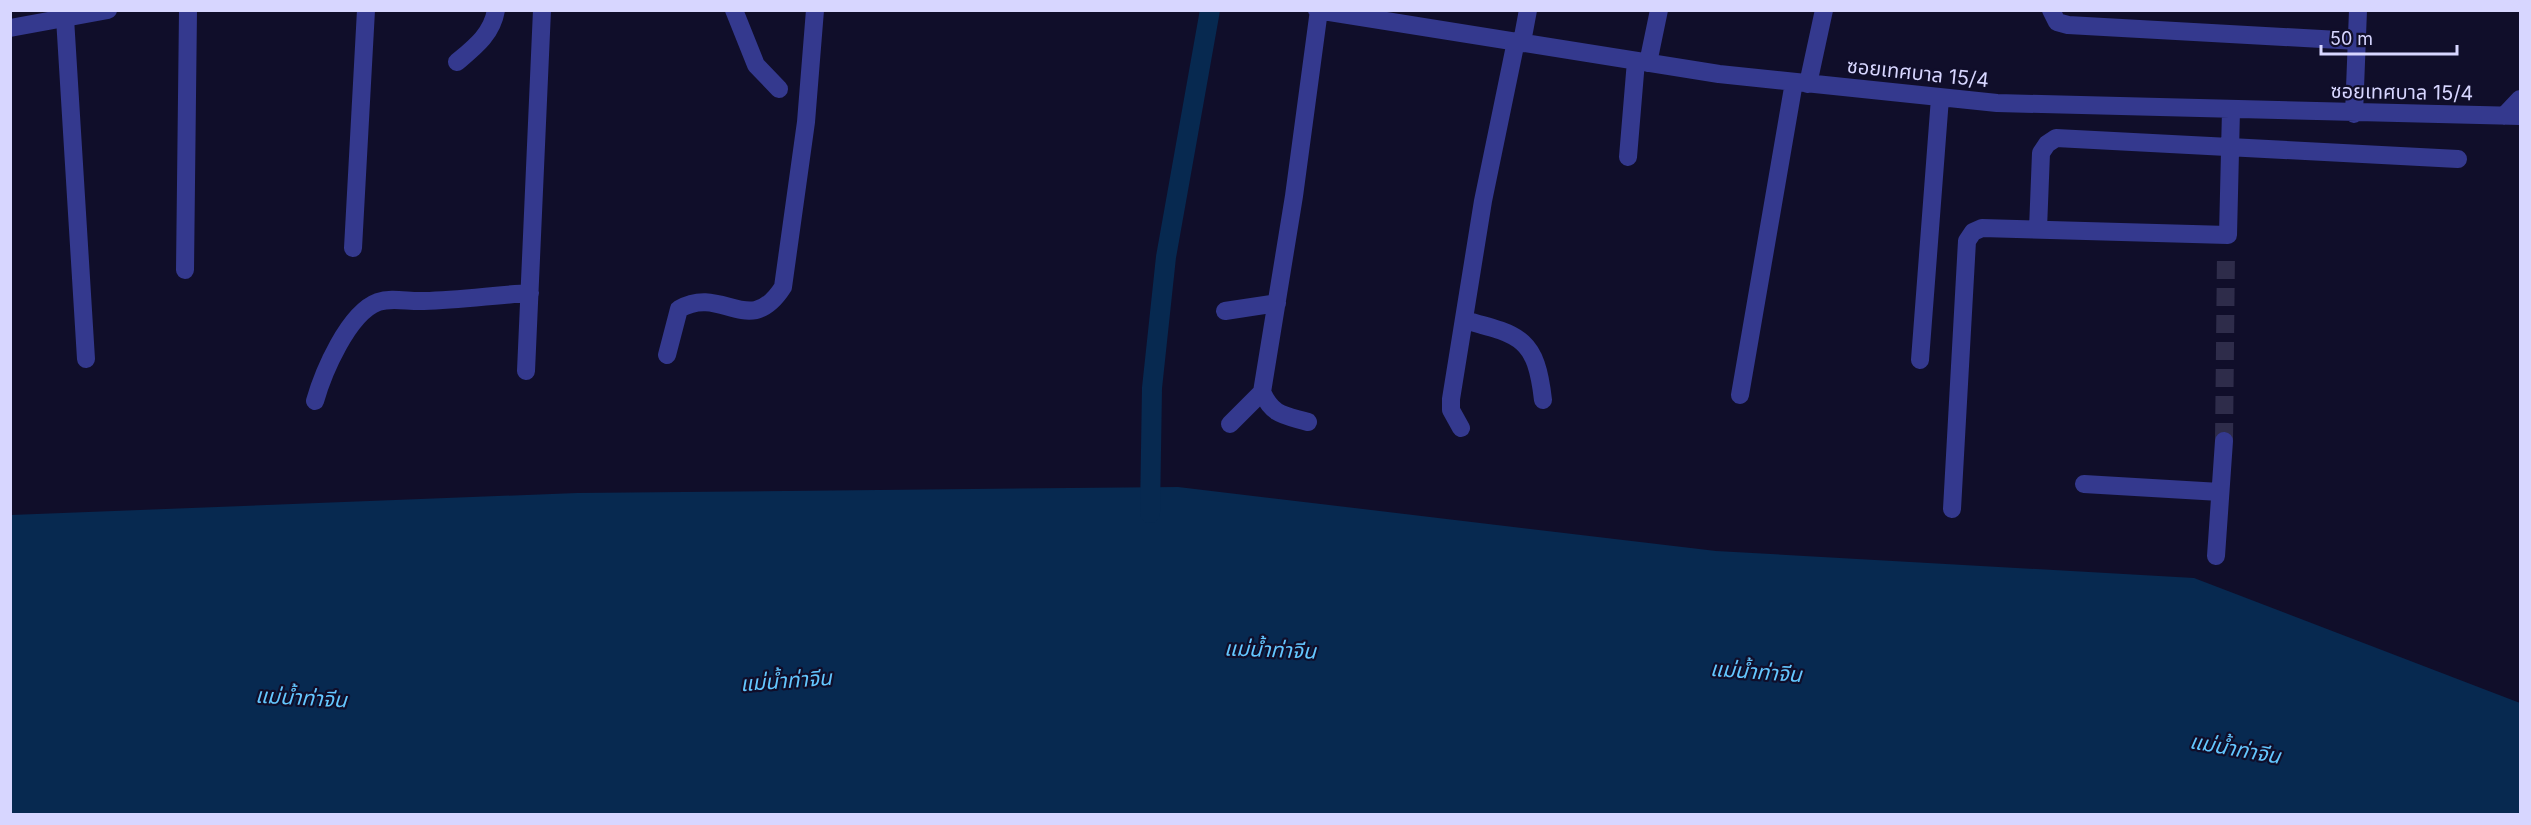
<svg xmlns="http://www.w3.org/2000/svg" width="2531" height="825" viewBox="0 0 2531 825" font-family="Inter,'Noto Sans Thai',sans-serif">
  <rect width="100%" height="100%" fill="#100e2a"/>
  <!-- water -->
  <path fill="#072950" d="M1178,487L1716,551L2194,578L2520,703V814H11V515L577,493Z"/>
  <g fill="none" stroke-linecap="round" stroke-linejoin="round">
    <!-- canal -->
    <path stroke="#072950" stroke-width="20" d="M1150,513L1152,388L1166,257L1210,10"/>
    <!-- minor-tunnel -->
    <path stroke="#2e2c4a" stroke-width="18" stroke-dasharray="18 9" stroke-linecap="butt" d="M2224,441L2226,252"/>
    <!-- minor -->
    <path stroke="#34398e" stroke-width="18" d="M734,10L756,65L779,89
      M1317,10L1719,74L1997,103L2520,116
      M2051,10L2057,22L2068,25L2357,41
      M65,18L86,359
      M10,28L108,10
      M1522,42L1528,10
      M457,62C475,47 492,34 496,10
      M1648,63L1659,10
      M1808,84L1824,10
      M2354,114L2358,10
      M2504,116L2520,99
      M1628,157L1636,61
      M2038,229L2041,153L2047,144L2056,138L2458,159
      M353,248L366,10
      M185,270L188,10
      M1225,311L1277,303
      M1464,320C1521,335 1536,338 1543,400
      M667,355L679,309C723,284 749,340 783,287L806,122L815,10
      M1920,360L1940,98
      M526,371L542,10
      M1262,392C1273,416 1284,415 1308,422
      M1740,395L1794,82
      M315,401C323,373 348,313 378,302C392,297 409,302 424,301C460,300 495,295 530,293
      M1230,424L1262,392L1294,196L1319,10
      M1461,428L1451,410V399L1483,201L1516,41
      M2084,484L2220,492
      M1952,509L1967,241L1973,232L1982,228L2228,235L2231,110
      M2216,556L2224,441"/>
  </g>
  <g text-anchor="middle" stroke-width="4.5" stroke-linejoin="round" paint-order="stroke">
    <!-- street labels -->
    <g font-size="20" fill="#d7d6ff" stroke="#100e2a">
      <text transform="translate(1918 73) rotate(6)" y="7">ซอยเทศบาล 15/4</text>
      <text transform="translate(2402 92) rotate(1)" y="7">ซอยเทศบาล 15/4</text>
    </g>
    <!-- water labels -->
    <g font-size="21" font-style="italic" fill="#64c7ff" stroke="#100e2a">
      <text transform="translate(1270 650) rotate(2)" y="7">แม่น้ำท่าจีน</text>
      <text transform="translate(1756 672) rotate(4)" y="7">แม่น้ำท่าจีน</text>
      <text transform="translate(786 681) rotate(-4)" y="7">แม่น้ำท่าจีน</text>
      <text transform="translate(301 698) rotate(3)" y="7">แม่น้ำท่าจีน</text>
      <text transform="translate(2235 749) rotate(10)" y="7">แม่น้ำท่าจีน</text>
    </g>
  </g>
  <!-- border -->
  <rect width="2531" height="825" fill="none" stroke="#d7d6ff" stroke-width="24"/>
  <!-- scale -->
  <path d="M2321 45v9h136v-9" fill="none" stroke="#d7d6ff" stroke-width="3"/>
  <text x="2330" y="45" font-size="18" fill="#d7d6ff" stroke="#100e2a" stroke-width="4.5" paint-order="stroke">50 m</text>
</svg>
